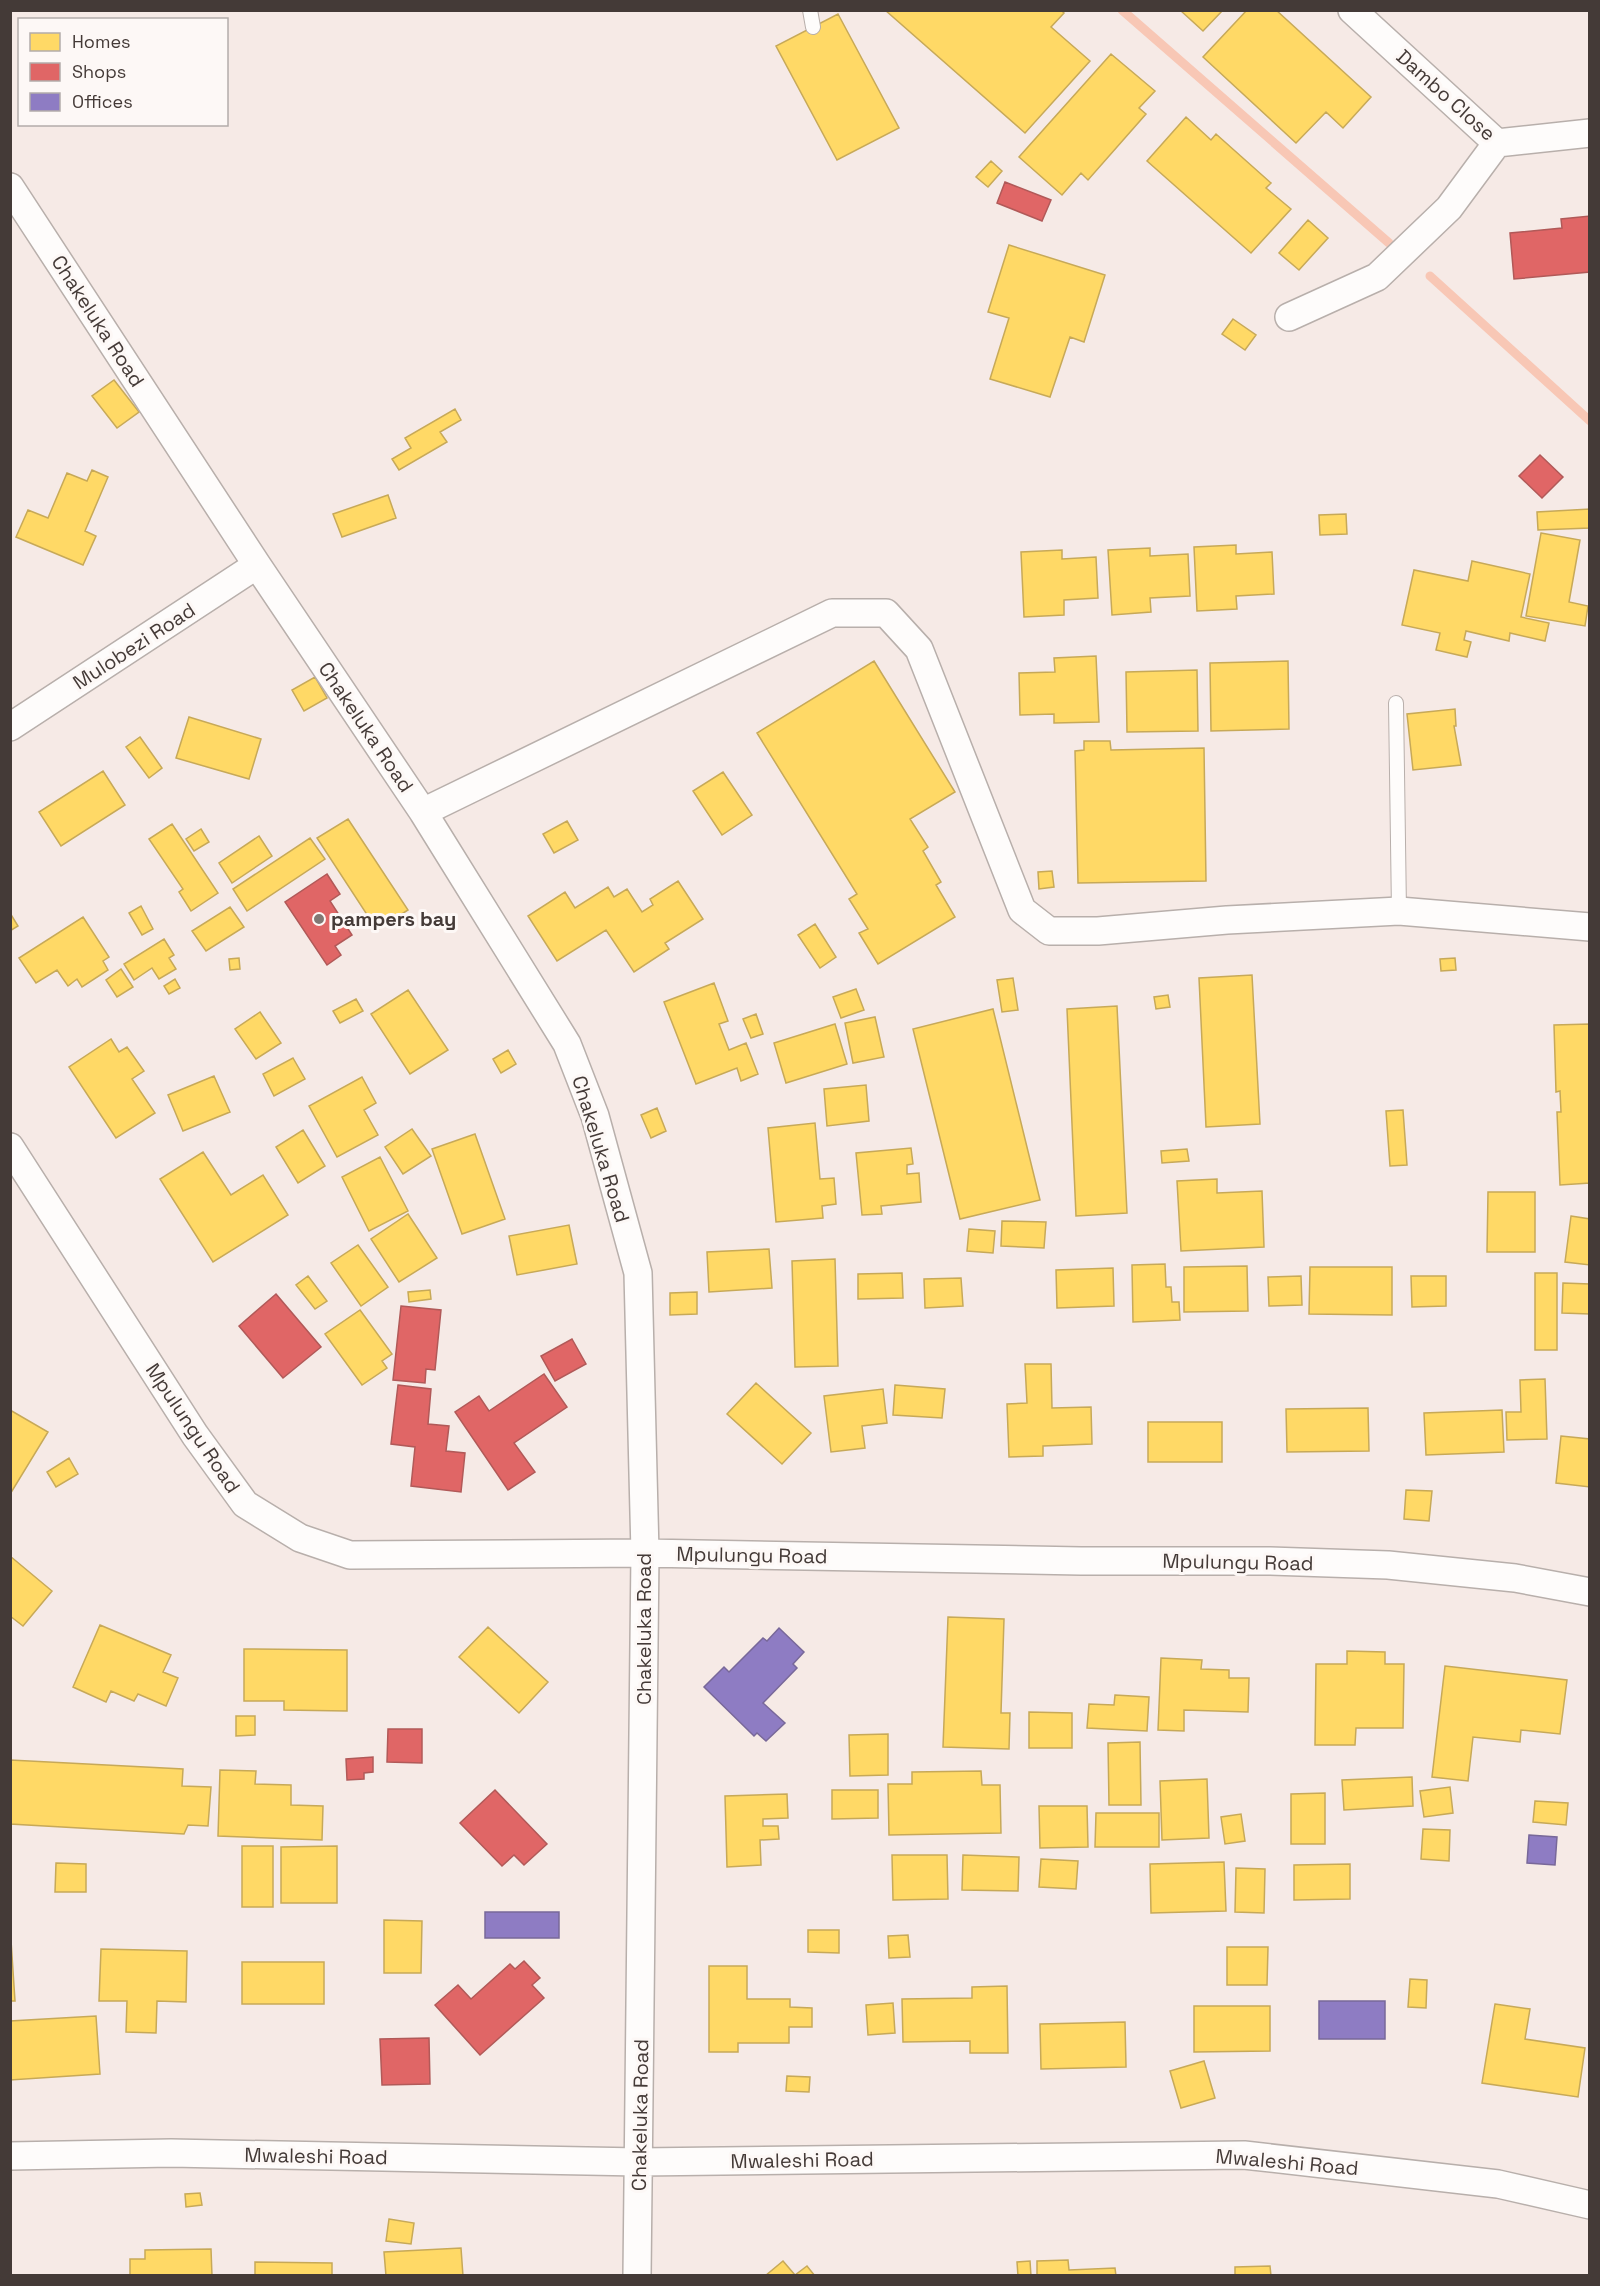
<svg xmlns="http://www.w3.org/2000/svg" width="1600" height="2286" viewBox="0 0 1600 2286" font-family="'Space Grotesk',sans-serif">
  <rect width="100%" height="100%" fill="#f6eae6"/>
  <!-- homes -->
  <path fill="#ffd966" stroke="#c7a958" stroke-width="1.5" d="M885,10H1061L1064,13L1051,27L1090,61L1025,133Z
    M1180,10H1223L1203,31Z
    M1247,10H1276L1371,97L1343,128L1326,112L1296,143L1203,57Z
    M838,14L899,128L837,160L776,46Z
    M1111,54L1155,91L1139,108L1146,114L1088,180L1081,173L1062,195L1019,157Z
    M1186,117L1211,140L1216,134L1271,183L1266,188L1291,209L1251,253L1147,161Z
    M991,161L1002,171L988,187L976,177Z
    M1308,220L1328,238L1299,270L1279,253Z
    M1009,245L1105,275L1084,342L1070,337L1050,397L990,379L1009,318L988,312Z
    M1233,319L1256,335L1245,350L1222,334Z
    M114,380L139,412L117,428L92,396Z
    M455,409L461,420L440,432L447,442L399,470L392,459L411,448L405,438Z
    M92,470L108,477L85,531L96,536L83,565L16,537L28,510L48,518L67,473L87,481Z
    M388,495L396,518L342,537L333,514Z
    M1590,509V528L1538,530L1537,512Z
    M1346,514L1347,534L1320,535L1319,515Z
    M1541,533L1580,540L1569,602L1588,606L1585,626L1526,616Z
    M1236,545V554L1272,552L1274,594L1236,596L1237,609L1197,611L1194,547Z
    M1150,548V556L1188,554L1190,596L1150,598L1151,612L1112,615L1108,550Z
    M1062,550V559L1096,557L1098,598L1064,600V615L1024,617L1021,552Z
    M1472,561L1530,574L1521,617L1549,623L1545,641L1510,633L1509,641L1466,631L1464,640L1471,642L1467,657L1436,650L1440,633L1402,625L1414,570L1468,581Z
    M1096,656L1099,722L1054,723V714L1020,715L1019,673L1055,672L1054,658Z
    M874,661L955,792L910,819L928,847L923,851L941,882L936,885L955,917L878,964L859,933L868,929L849,899L857,894L757,733Z
    M1288,661L1289,729L1211,731L1210,663Z
    M1197,670L1198,731L1127,732L1126,672Z
    M315,677L327,698L304,711L292,690Z
    M1455,709L1456,726H1454L1461,765L1413,770L1407,714Z
    M189,717L261,739L249,779L176,758Z
    M140,737L162,768L149,778L126,747Z
    M1084,741H1110L1111,750L1204,748L1206,881L1078,883L1075,751L1084,750Z
    M103,771L125,805L61,846L39,812Z
    M723,772L752,815L722,835L693,791Z
    M348,819L408,910L377,930L317,838Z
    M567,821L578,840L554,853L543,834Z
    M172,824L218,893L191,911L179,892L183,889L149,839Z
    M201,829L209,842L194,851L186,839Z
    M259,836L272,856L232,883L219,863Z
    M310,838L325,859L247,911L233,889Z
    M1052,871L1054,887L1039,889L1038,872Z
    M678,881L703,919L665,943L669,949L634,972L606,930L557,961L528,916L565,892L575,908L608,887L614,897L627,889L642,912L653,905L650,899Z
    M141,906L153,929L142,935L129,913Z
    M230,907L244,927L206,951L192,931Z
    M10,913L18,926L10,931Z
    M83,917L109,957L103,961L108,970L82,987L77,979L68,986L57,970L36,983L19,958Z
    M815,924L836,957L820,968L798,935Z
    M164,939L174,955L169,958L176,969L159,979L152,968L134,980L124,964Z
    M239,958L240,969L230,970L229,959Z
    M1455,958L1456,970L1441,971L1440,959Z
    M121,969L133,987L117,997L106,980Z
    M1252,975L1260,1124L1206,1127L1199,978Z
    M1013,978L1018,1010L1002,1012L997,980Z
    M175,979L180,988L169,994L164,986Z
    M714,983L728,1021L719,1024L729,1050L746,1043L758,1074L741,1081L737,1068L696,1084L664,1002Z
    M856,989L864,1010L841,1018L833,997Z
    M408,990L448,1050L410,1074L371,1014Z
    M1168,995L1170,1007L1156,1009L1154,997Z
    M356,999L363,1011L340,1023L333,1011Z
    M1117,1006L1127,1213L1076,1216L1067,1009Z
    M993,1009L1040,1200L960,1219L913,1029Z
    M260,1012L281,1043L256,1059L235,1029Z
    M756,1014L763,1034L751,1038L743,1019Z
    M875,1017L884,1057L853,1063L845,1023Z
    M835,1024L847,1064L786,1083L774,1043Z
    M1590,1024V1183L1560,1185L1557,1112H1561L1560,1091L1556,1092L1554,1025Z
    M111,1039L119,1052L127,1047L144,1071L132,1079L155,1113L116,1138L69,1067Z
    M508,1050L516,1064L501,1073L493,1059Z
    M293,1058L305,1079L274,1096L263,1074Z
    M214,1076L230,1112L183,1131L168,1095Z
    M362,1077L376,1103L364,1110L378,1135L337,1157L309,1106Z
    M866,1085L869,1121L827,1126L824,1089Z
    M657,1108L666,1131L651,1138L641,1115Z
    M1403,1110L1407,1165L1390,1166L1386,1111Z
    M815,1123L820,1179L834,1178L836,1204L822,1206L823,1218L776,1222L768,1128Z
    M412,1129L431,1156L403,1174L385,1147Z
    M303,1130L325,1166L298,1183L276,1147Z
    M475,1134L505,1219L462,1234L432,1149Z
    M911,1148L913,1164L907,1165V1174L919,1173L921,1202L881,1206L882,1214L862,1215L856,1153Z
    M1187,1149L1189,1161L1162,1163L1161,1151Z
    M203,1152L231,1195L263,1175L288,1215L213,1262L160,1179Z
    M380,1157L408,1211L369,1231L342,1177Z
    M1217,1179V1193L1262,1191L1264,1247L1181,1251L1177,1181Z
    M1488,1192H1535V1252H1487Z
    M408,1214L437,1258L399,1282L371,1239Z
    M1571,1216L1590,1219V1265L1565,1262Z
    M1002,1221L1046,1222L1044,1248L1001,1246Z
    M569,1225L577,1264L517,1275L509,1236Z
    M969,1229L995,1231L993,1253L967,1251Z
    M358,1245L388,1287L361,1306L331,1263Z
    M769,1249L772,1288L709,1292L707,1252Z
    M835,1259L838,1366L795,1367L792,1261Z
    M1165,1264L1166,1287H1171L1172,1302H1179L1180,1320L1133,1322L1132,1265Z
    M1247,1266L1248,1311L1184,1312V1267Z
    M1310,1267H1392V1315L1309,1314Z
    M1113,1268L1114,1306L1057,1308L1056,1270Z
    M902,1273L903,1298L858,1299V1274Z
    M1535,1273H1557V1350H1535Z
    M308,1276L327,1301L315,1309L296,1285Z
    M1301,1276L1302,1305L1269,1306L1268,1277Z
    M1411,1276H1446V1306L1412,1307Z
    M961,1278L963,1306L925,1308L924,1279Z
    M1563,1283L1590,1284V1314L1562,1313Z
    M430,1290L431,1299L409,1302L408,1292Z
    M697,1292V1314L670,1315V1293Z
    M360,1310L392,1354L382,1361L387,1368L362,1385L325,1334Z
    M1025,1364H1051L1052,1408L1091,1407L1092,1444L1043,1446V1456L1009,1457L1007,1404L1027,1403Z
    M1545,1379L1547,1439L1507,1440L1506,1412H1521L1520,1380Z
    M756,1383L811,1433L782,1464L727,1414Z
    M895,1385L945,1389L942,1418L893,1415Z
    M883,1389L887,1423L862,1426L865,1448L831,1452L824,1396Z
    M1368,1408L1369,1451L1287,1452L1286,1409Z
    M10,1410L48,1432L12,1491L10,1489Z
    M1502,1410L1504,1452L1426,1455L1424,1413Z
    M1148,1422H1222V1462H1148Z
    M1561,1436L1590,1439V1487L1556,1483Z
    M69,1458L78,1474L56,1487L47,1472Z
    M1406,1490L1432,1491L1429,1521L1404,1519Z
    M10,1556L52,1591L23,1626L10,1616Z
    M948,1617L1004,1619L1001,1713H1010L1009,1749L943,1747Z
    M100,1625L171,1655L163,1672L178,1678L166,1706L138,1694L134,1701L111,1691L106,1702L73,1687Z
    M488,1627L548,1682L519,1713L459,1657Z
    M244,1649L347,1650V1711L284,1710V1701H244Z
    M1347,1651L1385,1652V1664H1404L1403,1728H1356L1355,1745H1315L1316,1664H1347Z
    M1161,1658L1202,1660L1201,1669L1229,1670V1678H1249L1248,1712L1184,1710V1731L1158,1730Z
    M1445,1666L1567,1680L1560,1734L1521,1730L1520,1742L1473,1737L1468,1781L1432,1777Z
    M1115,1695L1149,1697L1147,1731L1087,1728L1089,1704L1114,1705Z
    M1029,1712L1072,1713V1748H1029Z
    M236,1716H255V1735L236,1736Z
    M888,1734V1775L850,1776L849,1735Z
    M1140,1742L1141,1805H1109L1108,1743Z
    M10,1760L183,1769L182,1786L211,1787L208,1826L188,1825L184,1834L10,1824Z
    M220,1770L256,1771L255,1784L291,1785V1805L323,1806L322,1840L218,1836Z
    M981,1771L982,1785H1000L1001,1833L889,1835L888,1784H912V1772Z
    M1412,1777L1413,1806L1344,1810L1342,1780Z
    M1207,1779L1209,1838L1162,1840L1160,1781Z
    M1450,1787L1453,1813L1424,1817L1420,1791Z
    M832,1790H878V1818L832,1819Z
    M1325,1793V1844H1291V1794Z
    M787,1794L788,1818L763,1819V1826H778L779,1839L760,1840L761,1865L727,1867L725,1796Z
    M1535,1801L1568,1803L1566,1825L1533,1822Z
    M1039,1806H1087L1088,1847L1040,1848Z
    M1096,1813H1159V1847H1095Z
    M1241,1814L1245,1841L1225,1844L1221,1817Z
    M1423,1829L1450,1830L1449,1861L1421,1859Z
    M242,1846H273V1907H242Z
    M337,1846V1903H281V1847Z
    M892,1855H947L948,1899L893,1900Z
    M963,1855L1019,1857L1018,1891L962,1890Z
    M1041,1859L1078,1861L1076,1889L1039,1887Z
    M1224,1862L1226,1911L1151,1913L1150,1864Z
    M56,1863L86,1864V1892H55Z
    M1350,1864V1899L1294,1900V1865Z
    M1236,1868L1265,1869L1264,1913L1235,1912Z
    M384,1920L422,1921L421,1973H384Z
    M10,1925L15,2001H10Z
    M808,1930H839V1953L808,1952Z
    M908,1935L910,1957L889,1958L888,1936Z
    M1227,1947H1268L1267,1985H1227Z
    M101,1949L187,1951L186,2002L157,2001L156,2033L126,2032L127,2001H99Z
    M242,1962H324V2004H242Z
    M709,1966H747V1999H790V2007L812,2008V2027H789V2043H738V2052H709Z
    M1410,1979L1427,1980L1426,2008L1408,2007Z
    M1007,1986L1008,2053H970V2041L903,2042L902,1999L972,1998V1987Z
    M893,2003L895,2033L868,2035L866,2005Z
    M1495,2004L1530,2009L1525,2039L1585,2048L1578,2097L1482,2083Z
    M1194,2006H1270V2051L1194,2052Z
    M96,2016L100,2074L10,2080V2021Z
    M1125,2022L1126,2067L1041,2069L1040,2024Z
    M1204,2061L1215,2098L1181,2108L1170,2071Z
    M787,2076L810,2077L809,2092L786,2091Z
    M200,2193L202,2205L186,2207L185,2194Z
    M389,2219L414,2223L411,2244L386,2241Z
    M461,2248L463,2276H386L384,2252Z
    M211,2249L212,2276H130V2259H145V2250Z
    M1068,2260L1069,2270L1115,2268L1116,2276H1037V2261Z
    M783,2261L795,2275L807,2266L815,2276H765Z
    M1030,2261L1031,2276H1018L1017,2262Z
    M255,2262L332,2263V2276H255Z
    M1270,2266L1271,2276H1235V2267Z"/>
  <!-- shops -->
  <path fill="#e06666" stroke="#b15958" stroke-width="1.5" d="M1005,182L1051,200L1042,221L997,203Z
    M1590,216V272L1514,279L1510,233L1562,228L1561,219Z
    M1540,455L1563,477L1542,498L1519,476Z
    M327,874L340,894L330,901L352,935L335,946L341,955L327,965L285,902Z
    M276,1294L321,1347L283,1378L239,1326Z
    M401,1306L441,1310L435,1370L426,1369L425,1383L393,1380Z
    M572,1339L586,1364L555,1381L541,1356Z
    M544,1374L567,1407L514,1443L535,1472L508,1490L455,1412L479,1396L489,1411Z
    M398,1385L431,1389L428,1424L449,1426L446,1451L465,1453L461,1492L411,1486L415,1447L391,1444Z
    M388,1729H422V1763L387,1762Z
    M373,1757V1772L364,1773V1779L347,1780L346,1759Z
    M495,1790L547,1844L524,1865L514,1855L502,1866L460,1823Z
    M524,1961L540,1978L532,1985L544,1998L480,2055L435,2005L458,1985L471,1999L510,1964L515,1969Z
    M429,2038L430,2084L382,2085L380,2039Z"/>
  <!-- offices -->
  <path fill="#8e7cc3" stroke="#786899" stroke-width="1.5" d="M779,1628L804,1652L793,1664L797,1668L763,1703L785,1723L766,1741L757,1733L754,1736L704,1687L724,1667L729,1672L763,1638L767,1641Z
    M1529,1835L1557,1837L1555,1865L1527,1863Z
    M485,1912H559V1938H485Z
    M1319,2001H1385V2039H1319Z"/>
  <g fill="none" stroke-linecap="round" stroke-linejoin="round">
    <!-- stream -->
    <path stroke="#f8c7b5" stroke-width="9" d="M1122,10L1389,243
      M1430,276L1590,421"/>
    <defs>
      <path id="lane" d="M810,10L813,27
        M1396,703L1399,911"/>
      <path id="street" d="M1352,10L1497,143L1590,133
        M10,187L257,565L423,812L567,1044L595,1116L638,1273L645,1553L637,2276
        M1289,317L1377,277L1449,208L1497,143
        M10,727L257,565
        M423,812L832,613H886L919,649L1022,910L1049,931H1098L1227,920L1399,911L1590,927
        M10,1147L195,1435L245,1504L300,1538L350,1555L645,1553L1081,1561H1270L1388,1565L1515,1578L1590,1592
        M10,2156L171,2153L639,2162L1244,2155L1498,2184L1590,2205"/>
    </defs>
    <!-- lane casing -->
    <use href="#lane" stroke="#b8afab" stroke-width="16"/>
    <!-- street casing -->
    <use href="#street" stroke="#b8afab" stroke-width="30"/>
    <!-- lane -->
    <use href="#lane" stroke="#fefcfb" stroke-width="14"/>
    <!-- street -->
    <use href="#street" stroke="#fefcfb" stroke-width="27"/>
  </g>
  <!-- markers -->
  <circle fill="#827874" stroke="#fdf8f6" stroke-width="2" cx="319" cy="919" r="6"/>
  <g text-anchor="middle" stroke-width="6" stroke-linejoin="round" paint-order="stroke">
    <!-- street labels -->
    <g font-size="20" fill="#443a37" stroke="#fdf8f6">
      <text transform="translate(1446 95) rotate(42)" y="7">Dambo Close</text>
      <text transform="translate(98 321) rotate(57)" y="7">Chakeluka Road</text>
      <text transform="translate(134 646) rotate(-33)" y="7">Mulobezi Road</text>
      <text transform="translate(366 727) rotate(56)" y="7">Chakeluka Road</text>
      <text transform="translate(601 1149) rotate(73)" y="7">Chakeluka Road</text>
      <text transform="translate(193 1428) rotate(56)" y="7">Mpulungu Road</text>
      <text transform="translate(752 1555) rotate(1)" y="7">Mpulungu Road</text>
      <text transform="translate(1238 1562) rotate(1)" y="7">Mpulungu Road</text>
      <text transform="translate(644 1629) rotate(-90)" y="7">Chakeluka Road</text>
      <text transform="translate(640 2115) rotate(-89)" y="7">Chakeluka Road</text>
      <text transform="translate(316 2156) rotate(1)" y="7">Mwaleshi Road</text>
      <text transform="translate(802 2160) rotate(-1)" y="7">Mwaleshi Road</text>
      <text transform="translate(1287 2162) rotate(5)" y="7">Mwaleshi Road</text>
    </g>
    <!-- poi labels -->
    <g font-size="20" font-weight="bold" fill="#443a37" stroke="#fdf8f6" text-anchor="start">
      <text x="331" y="926">pampers bay</text>
    </g>
  </g>
  <!-- border -->
  <rect width="1600" height="2286" fill="none" stroke="#443a37" stroke-width="24"/>
  <!-- legend -->
  <rect x="18" y="18" width="210" height="108" fill="#fdf8f6" stroke="#b3acaa" stroke-width="1.5"/>
  <rect x="30" y="33" width="30" height="18" fill="#ffd966" stroke="#b3acaa" stroke-width="1.5"/>
  <text x="72" y="48" font-size="18" fill="#443a37">Homes</text>
  <rect x="30" y="63" width="30" height="18" fill="#e06666" stroke="#b3acaa" stroke-width="1.5"/>
  <text x="72" y="78" font-size="18" fill="#443a37">Shops</text>
  <rect x="30" y="93" width="30" height="18" fill="#8e7cc3" stroke="#b3acaa" stroke-width="1.5"/>
  <text x="72" y="108" font-size="18" fill="#443a37">Offices</text>
</svg>
